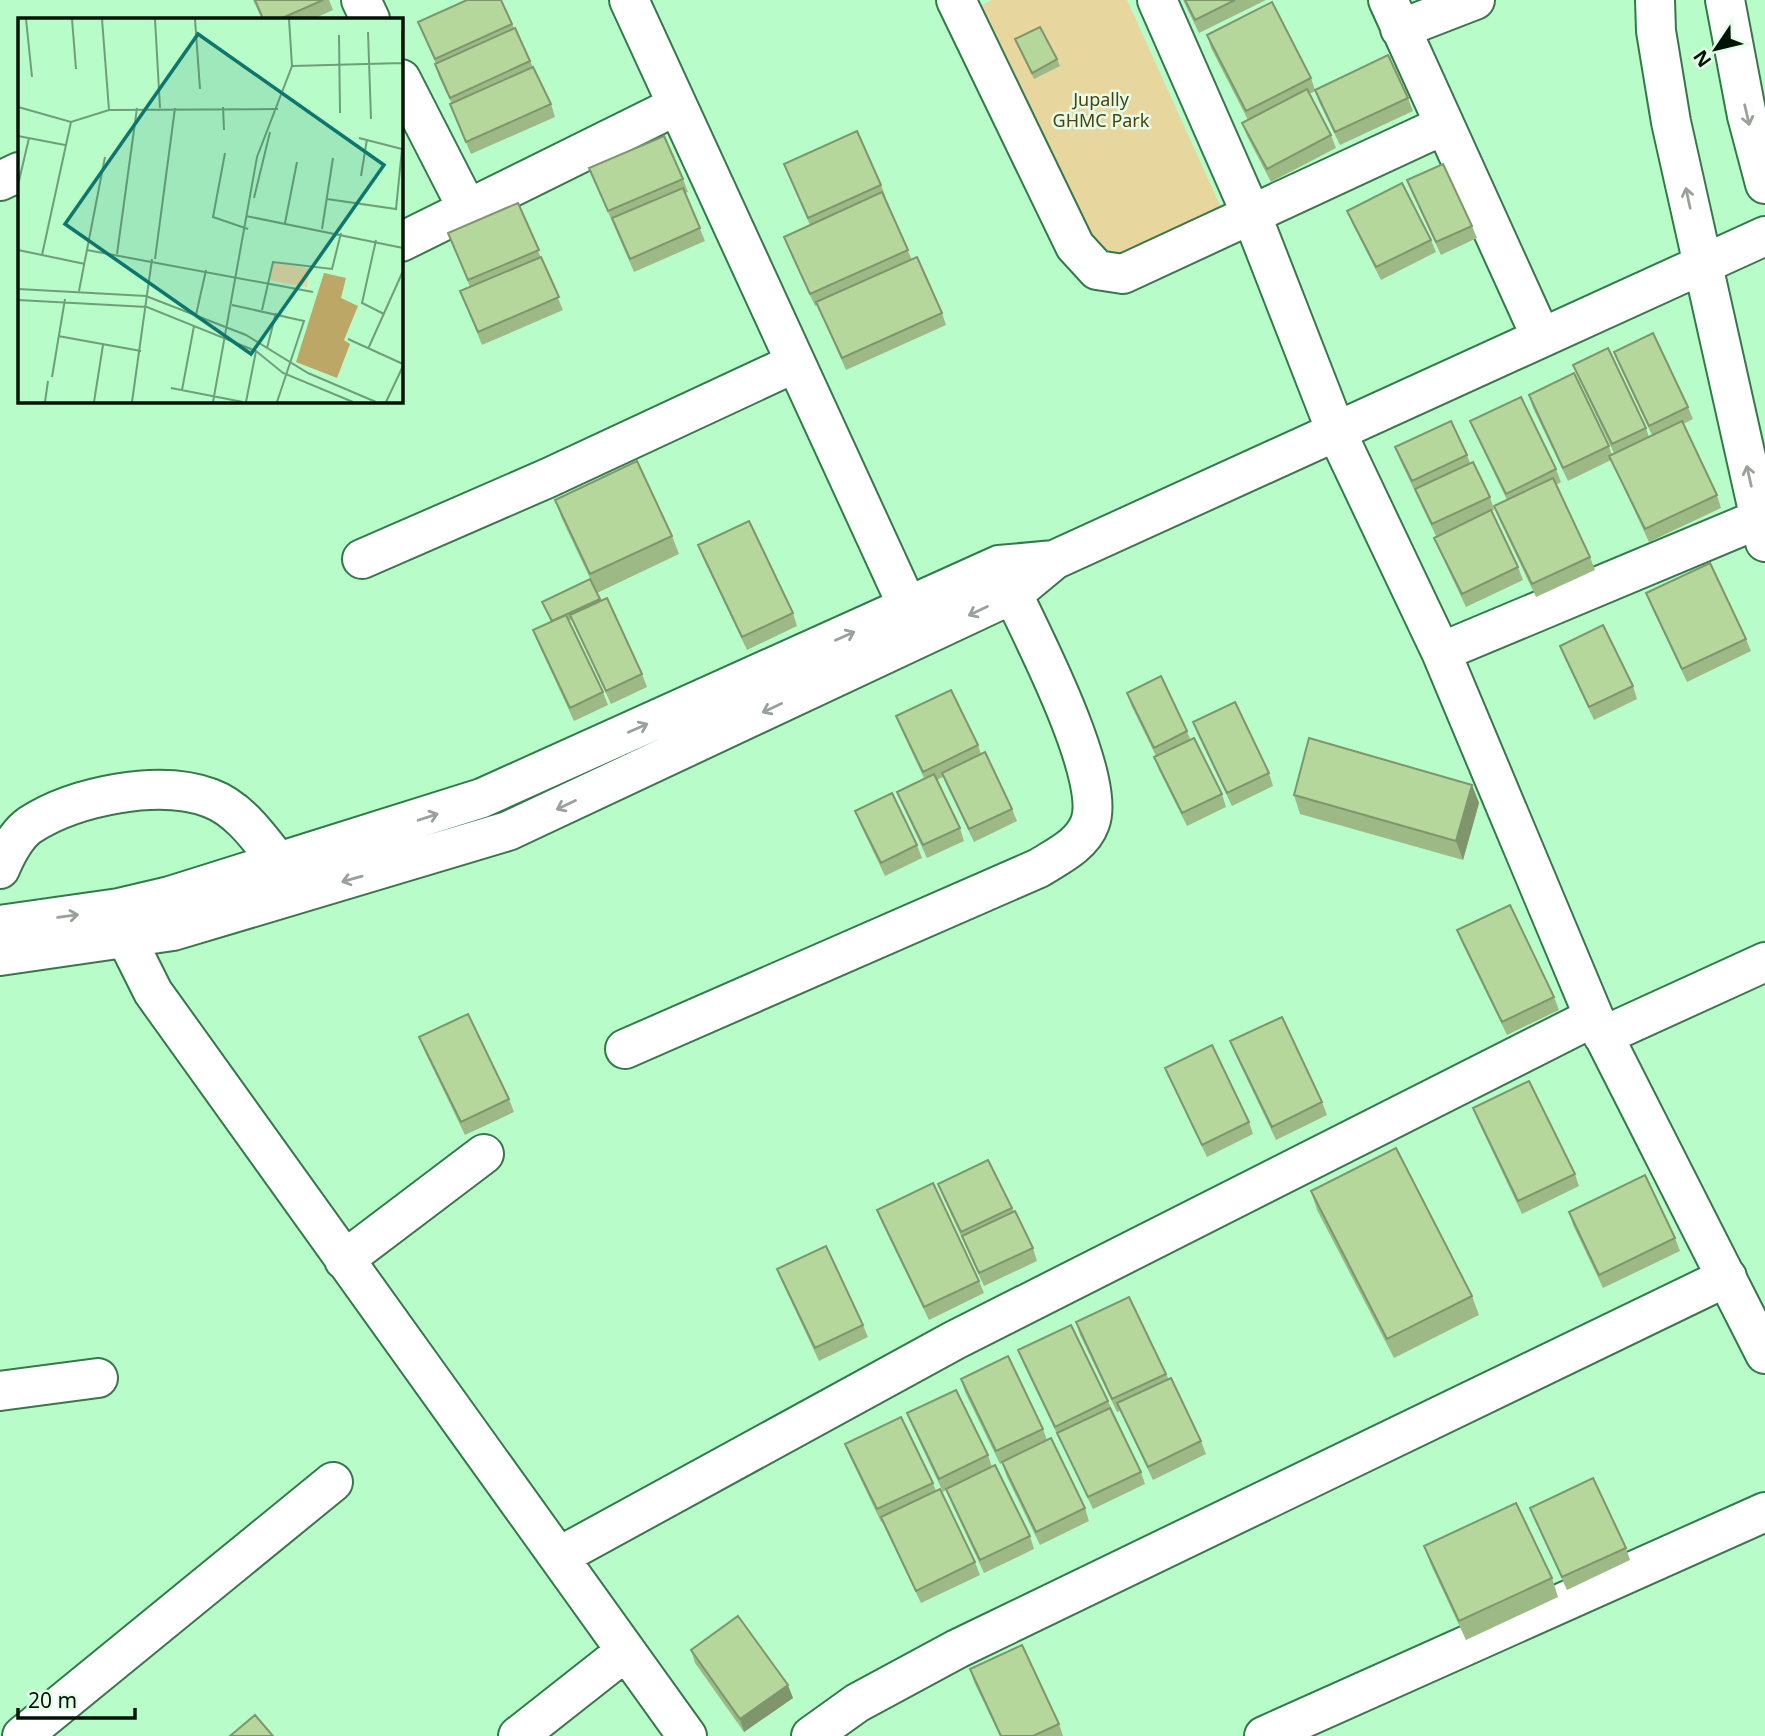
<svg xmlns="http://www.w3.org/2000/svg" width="1765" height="1736" viewBox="0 0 1765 1736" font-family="'Noto Sans',sans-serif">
  <rect width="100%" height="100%" fill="#b8fcc9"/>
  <!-- green -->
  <path fill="#e8d69f" d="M992,0H1127L1224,214L1099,271L978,7Z"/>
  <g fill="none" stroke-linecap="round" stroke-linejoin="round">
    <defs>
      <path id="minor" d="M361,0L370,19
        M629,0L919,631
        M956,0L1075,246L1097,270L1123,274L1442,126
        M1157,0L1252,216L1335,429L1441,652L1594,1017L1765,1354
        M1388,0L1541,337
        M1655,0L1656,31L1671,122L1765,542
        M1725,0L1747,116L1765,184
        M1400,29L1475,0
        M401,79L467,208
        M0,181L19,172
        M401,242L676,106
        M362,559L548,478L795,363
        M1441,652L1759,519
        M0,869C6,855 17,834 30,825C75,796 159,779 210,798C240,809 260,839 279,863
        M121,914L126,938L153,992L687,1736
        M0,925L119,908L170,896L482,798L999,565L1054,560
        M0,956L173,931L508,831L1013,594L1054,560L1765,236
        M1603,1036L1765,962
        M625,1049L1039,868C1058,856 1082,845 1090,823C1108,776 1024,619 1001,570
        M344,1260L484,1154
        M0,1391L98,1378
        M560,1556L955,1340L1594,1017
        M22,1736L333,1482
        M518,1736L626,1651
        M811,1736L857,1703L957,1649L1727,1277
        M1264,1736L1765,1512"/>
    </defs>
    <!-- minor casing -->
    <use href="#minor" stroke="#36784b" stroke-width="42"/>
    <!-- minor -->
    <use href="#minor" stroke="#fff" stroke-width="38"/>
  </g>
  <!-- wall -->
  <path fill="#9db986" d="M253,0H329L333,10L313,19H262Z
    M501,0L514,28L551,104L555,117L471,154L455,117L450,104H452L439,77L435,64H436L418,22Z
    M1183,0H1266L1199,33Z
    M1207,35L1311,78L1315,90L1408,98L1413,111L1340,145L1319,102L1315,91L1309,94L1331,135L1336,148L1271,182L1247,136L1242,123L1248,120L1211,48Z
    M1015,39L1057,59L1060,66L1034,79Z
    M784,164L881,185L886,198L885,199L912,260L942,313L946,325L846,370L817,305L815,306L789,250L784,237L810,225Z
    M589,168L683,179L688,192L685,193L705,241L634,272Z
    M1407,180L1472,226L1477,238L1441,255L1412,193Z
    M518,203L563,310L482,345L460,291L470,287L448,233Z
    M1347,211L1431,240L1436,252L1381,280L1352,223Z
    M1614,352L1688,407L1693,419L1683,424L1717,495L1721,508L1649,542L1611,460L1568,481L1533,408L1529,395L1609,446L1612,455L1614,453L1578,377L1573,365L1646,428L1649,437L1652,435L1619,365Z
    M1470,421L1556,469L1561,482L1556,485L1590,557L1595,570L1536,597L1499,519L1494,506L1507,500L1475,433Z
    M1395,447L1467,455L1470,463L1490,497L1494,510L1492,511L1518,567L1523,580L1466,607L1439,550L1434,538L1436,536L1400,460Z
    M555,500L672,536L679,554L597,593L562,519Z
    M698,545L793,613L797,626L747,650L703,558Z
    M590,579L600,601L642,674L647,687L611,704L572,619L569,621L603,692L608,705L574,721L538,643L533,630L551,622L542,602Z
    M1646,593L1746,639L1751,651L1687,682L1651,606Z
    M1560,646L1633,686L1637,699L1594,720L1565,659Z
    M1127,693L1187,731L1190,739L1222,794L1226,807L1187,826L1159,770L1154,757L1156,756L1131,705Z
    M896,716L978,745L981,754L1012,809L1017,821L974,842L947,786L943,777L937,780L960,828L964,841L927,858L902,804L897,792L924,778L901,729Z
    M1193,722L1269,773L1273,786L1232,806L1198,735Z
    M1472,785L1479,803L1463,860L1300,814L1294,795Z
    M855,811L917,845L922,858L885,876L860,824Z
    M1457,930L1554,997L1559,1010L1507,1035L1462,943Z
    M419,1037L509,1099L514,1112L465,1135L424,1050Z
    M1230,1041L1322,1102L1327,1115L1276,1140L1235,1054Z
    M1165,1068L1249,1122L1253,1134L1207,1157L1170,1080Z
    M1473,1108L1575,1174L1579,1186L1522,1214L1478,1121Z
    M938,1184L1012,1208L1033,1248L1037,1261L984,1286L943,1197Z
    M1311,1191L1472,1296L1479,1315L1394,1358L1317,1210Z
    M877,1210L979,1281L984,1293L929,1320L882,1223Z
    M1569,1212L1675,1238L1680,1251L1603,1288L1573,1225Z
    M777,1269L863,1325L868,1337L819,1361L782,1282Z
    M1076,1322L1166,1374L1201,1441L1206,1454L1153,1480L1120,1411L1117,1412L1080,1335Z
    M1018,1350L1108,1401L1141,1472L1145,1484L1093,1509L1023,1363Z
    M961,1379L1043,1429L1047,1440L1085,1508L1089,1521L1040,1545L1006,1475L1002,1463L1000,1464L965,1392Z
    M907,1413L988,1455L992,1467L1030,1536L1034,1549L984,1573L951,1502L946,1490L943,1492L912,1426Z
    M845,1444L933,1483L936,1491L975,1562L980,1575L921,1603L882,1522H881L850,1457Z
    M1530,1508L1626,1548L1630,1560L1567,1590L1535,1521Z
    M1424,1546L1552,1578L1558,1597L1466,1640L1431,1565Z
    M691,1650L793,1698L744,1732L695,1663Z
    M970,1669L1059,1724L1063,1736H1000L974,1682Z"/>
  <!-- shaded-wall -->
  <path fill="#7f966d" d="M1472,785L1479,803L1463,860L1456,841Z
    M788,1685L793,1698L744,1732L740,1719Z"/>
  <!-- building -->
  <path fill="#b6d79c" stroke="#7f966d" stroke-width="2" d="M255,0H323L280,19H263Z
    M467,0H501L512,24L435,59L418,22Z
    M1185,0H1235L1195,20Z
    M1272,2L1311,78L1246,111L1207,35Z
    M1040,27L1057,59L1032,73L1015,39Z
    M515,28L530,61L450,98L435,64Z
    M1388,55L1408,98L1335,132L1315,90Z
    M533,67L551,104L466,142L450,104Z
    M1307,89L1331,135L1267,169L1242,123Z
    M857,131L881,185L808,218L784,164Z
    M664,136L683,179L608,211L589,168Z
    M1443,164L1472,226L1436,242L1407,180Z
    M1402,183L1431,240L1376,267L1347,211Z
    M683,188L700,228L630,259L612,218Z
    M882,192L908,250L810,294L784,237Z
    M518,203L539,250L468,280L448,233Z
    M541,257L559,297L478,332L460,291Z
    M917,257L942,313L842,358L816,302Z
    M1653,333L1688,407L1649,426L1614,352Z
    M1608,348L1646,428L1612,444L1573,365Z
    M1574,373L1609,446L1563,468L1529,395Z
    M1521,397L1556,469L1506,494L1470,421Z
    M1451,421L1467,455L1412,481L1395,447Z
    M1682,421L1717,495L1645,529L1609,456Z
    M637,461L672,536L590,574L555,500Z
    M1473,462L1490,497L1432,524L1415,489Z
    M1553,478L1590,557L1532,584L1494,506Z
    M1491,510L1518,567L1462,594L1434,538Z
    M749,521L793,613L742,637L698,545Z
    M1710,563L1746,639L1682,669L1646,593Z
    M590,579L600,599L552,621L542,602Z
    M607,598L642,674L606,691L570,615Z
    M566,615L603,692L570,708L533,630Z
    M1603,625L1633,686L1589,707L1560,646Z
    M1161,676L1187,731L1154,748L1127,693Z
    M951,690L978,745L923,772L896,716Z
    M1235,702L1269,773L1227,793L1193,722Z
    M1194,738L1222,794L1182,813L1154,757Z
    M1309,738L1472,785L1456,841L1294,795Z
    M985,752L1012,809L969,829L942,773Z
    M934,774L960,828L923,845L897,792Z
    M892,793L917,845L881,863L855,811Z
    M1510,905L1554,997L1502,1022L1457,930Z
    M468,1014L509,1099L461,1122L419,1037Z
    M1282,1017L1322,1102L1272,1127L1230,1041Z
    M1212,1045L1249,1122L1202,1145L1165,1068Z
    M1529,1081L1575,1174L1518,1201L1473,1108Z
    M1396,1148L1472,1296L1387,1339L1311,1191Z
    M988,1160L1012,1208L961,1232L938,1184Z
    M1645,1175L1675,1238L1599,1275L1569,1212Z
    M933,1183L979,1281L924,1307L877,1210Z
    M1015,1211L1033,1248L979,1273L962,1236Z
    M826,1246L863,1325L815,1348L777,1269Z
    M1129,1297L1166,1374L1112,1399L1076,1322Z
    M1071,1325L1108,1401L1055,1427L1018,1350Z
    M1008,1356L1043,1429L996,1451L961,1379Z
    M1171,1378L1201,1441L1148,1467L1117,1403Z
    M956,1390L988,1455L939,1479L907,1413Z
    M1110,1408L1141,1472L1088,1497L1057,1433Z
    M901,1417L933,1483L877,1509L845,1444Z
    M1051,1438L1085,1508L1036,1532L1002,1462Z
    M995,1465L1030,1536L980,1560L946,1489Z
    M1593,1478L1626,1548L1562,1577L1530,1508Z
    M940,1489L975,1562L916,1591L881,1517Z
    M1516,1503L1552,1578L1459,1621L1424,1546Z
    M738,1616L788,1685L740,1719L691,1650Z
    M1022,1645L1059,1724L1033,1736H1001L970,1669Z
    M255,1715L273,1736H230Z"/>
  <!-- one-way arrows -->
  <defs><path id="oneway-shaft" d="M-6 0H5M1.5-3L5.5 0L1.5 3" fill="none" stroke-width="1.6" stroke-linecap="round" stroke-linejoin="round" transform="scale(1.75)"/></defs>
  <g stroke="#99a19b">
    <use href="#oneway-shaft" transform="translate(1747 115) rotate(77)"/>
    <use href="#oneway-shaft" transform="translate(1688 198) rotate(-102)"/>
    <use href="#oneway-shaft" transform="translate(1749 476) rotate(-103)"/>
    <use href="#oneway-shaft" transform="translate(978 611) rotate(154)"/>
    <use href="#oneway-shaft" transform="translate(845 636) rotate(-24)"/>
    <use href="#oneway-shaft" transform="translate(772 708) rotate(155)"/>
    <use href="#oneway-shaft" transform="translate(638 728) rotate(-24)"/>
    <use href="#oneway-shaft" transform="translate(566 805) rotate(155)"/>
    <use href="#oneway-shaft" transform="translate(428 817) rotate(-18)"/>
    <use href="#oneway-shaft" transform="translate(352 879) rotate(164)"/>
    <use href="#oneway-shaft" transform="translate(68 916) rotate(-8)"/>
  </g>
  <g text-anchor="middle" stroke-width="5" stroke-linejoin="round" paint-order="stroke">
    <!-- park labels -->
    <g font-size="18" fill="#4f400b" stroke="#e4fee9">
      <text x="1101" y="106">Jupally<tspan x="1101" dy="21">GHMC Park</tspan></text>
    </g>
  </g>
  <!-- overview -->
  <g transform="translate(18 18)">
    <rect width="385" height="385" fill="#b8fcc9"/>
    <path d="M254,244L292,251L289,269L251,262Z" fill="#e8d69f"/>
    <path d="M306,255L328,260L323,280L340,288L326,322L332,326L319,360L278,344Z" fill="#bca766"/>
    <path fill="none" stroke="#6e9f7a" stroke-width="2" d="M8,1L14,59M54,1L58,51M84,1L91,92M137,1L142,90M177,1L182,71M384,12L385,59M350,14L353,101M321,17L322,95M274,48L385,45M0,89L53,104L91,92L260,91M205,89L206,112M0,118L47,127M207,135L195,199L230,211M343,158L349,121M0,167L11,120M236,180L252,114M309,181L378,191L384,131L341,120M228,198L385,230M267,205L279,144M304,211L315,140M358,222L344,285L366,296M0,232L67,246M69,232L295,274M99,236L119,90M24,237L53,104M137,241L157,90M0,271L128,278L228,317L290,355L358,384M61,273L87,139M0,282L129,289L238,333L265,355L335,384M214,287L286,303L259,384M244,292L255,244L314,251L323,215M178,297L188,252M40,318L123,333M330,321L385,346M249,330L258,295M350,331L385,253M34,359L47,281M153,370L225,384M164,372L176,308M27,384L30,363M76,384L85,327M114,384L134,241M195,384L239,139L274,48L271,1M228,384L238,333M368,384L385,348"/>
    <path fill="#0f766e" fill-opacity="0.15" stroke="#0f766e" stroke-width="3.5" d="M180,16L366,147L233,336L47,206Z"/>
    <rect width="385" height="385" fill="none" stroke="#001304" stroke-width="3.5"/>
  </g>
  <!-- north arrow -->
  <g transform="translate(1716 49) rotate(235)" stroke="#e4fee9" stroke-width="5" paint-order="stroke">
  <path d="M0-5L12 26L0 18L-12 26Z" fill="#001304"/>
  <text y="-10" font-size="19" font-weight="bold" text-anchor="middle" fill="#001304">N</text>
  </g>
  <!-- scale -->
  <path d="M18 1708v10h117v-10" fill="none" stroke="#001304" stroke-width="3.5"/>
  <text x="28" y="1708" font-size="21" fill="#001304" stroke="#e4fee9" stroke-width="5" paint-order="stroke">20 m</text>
</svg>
